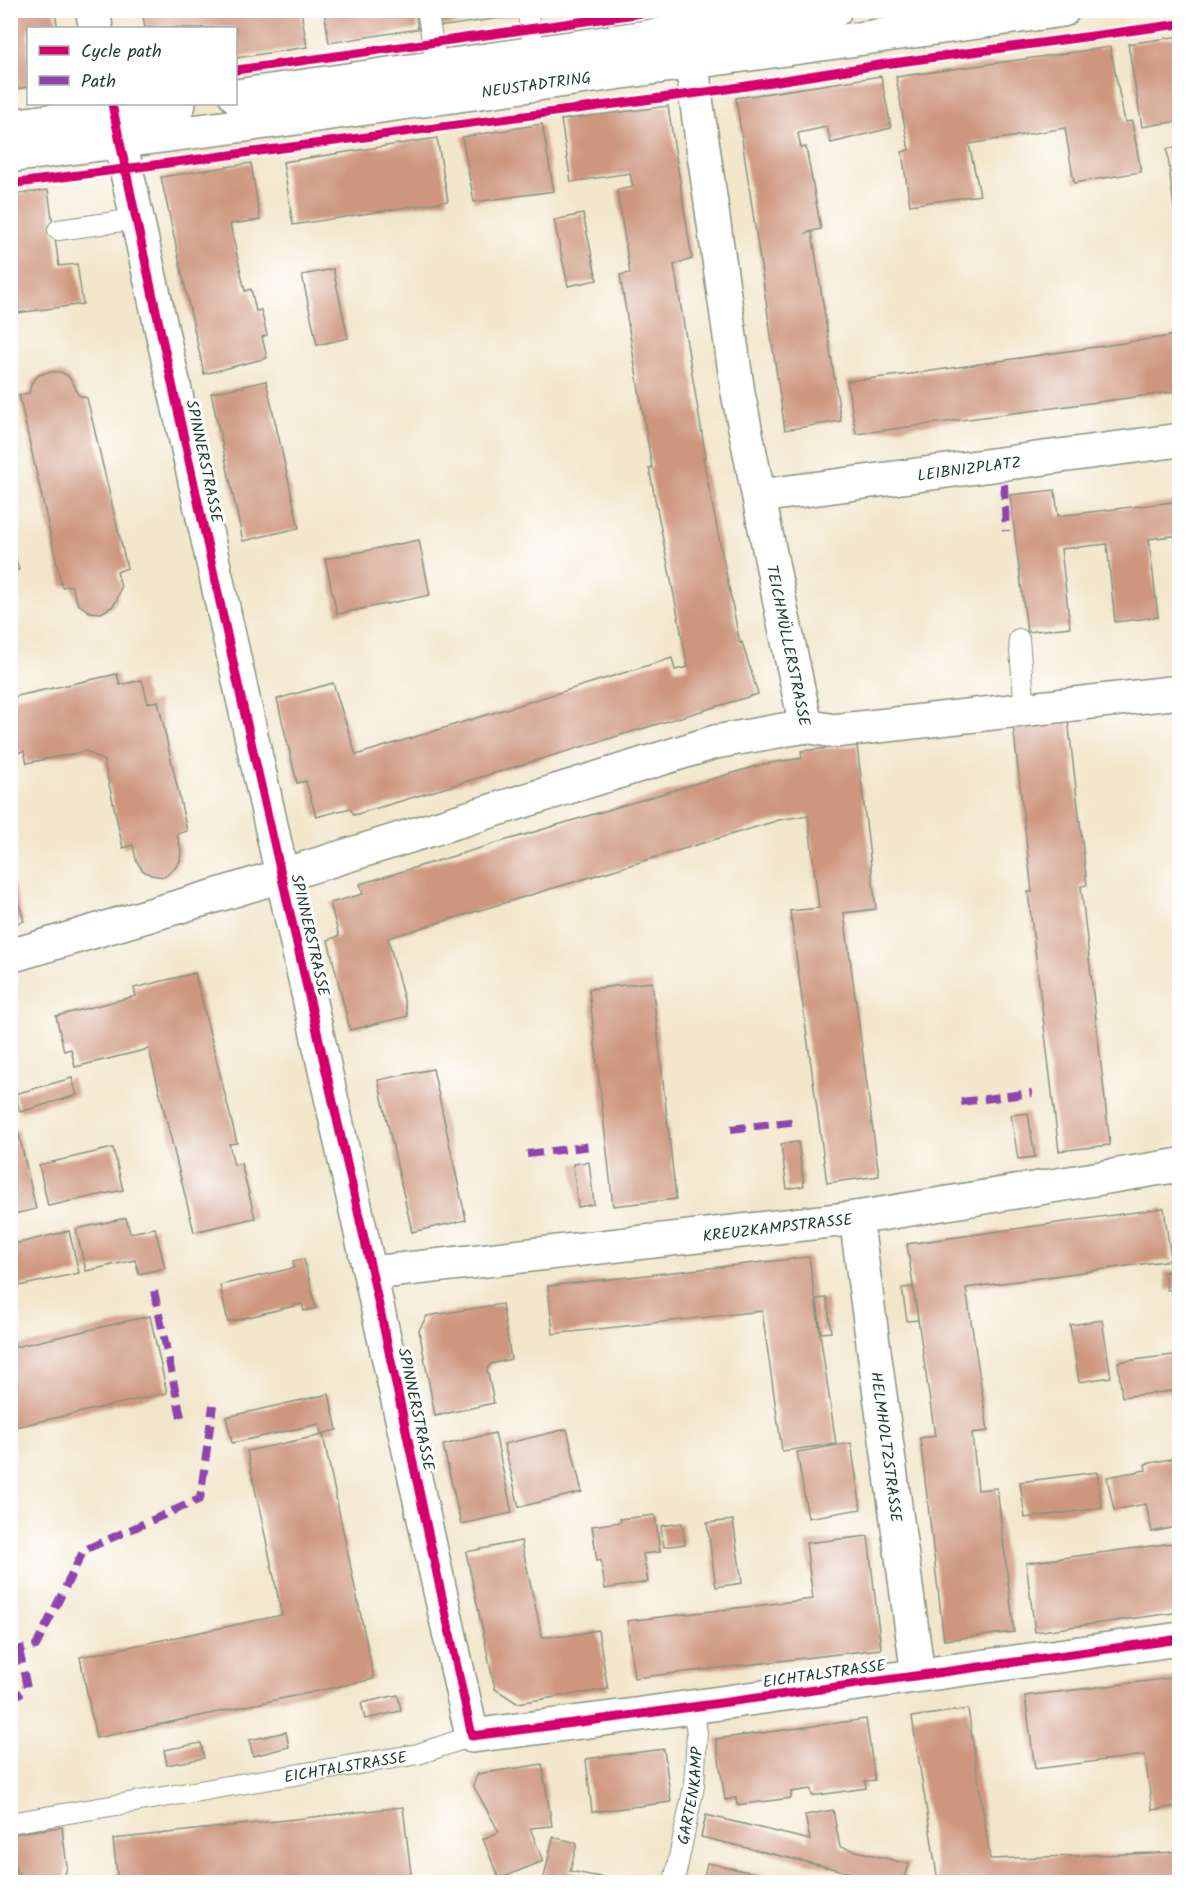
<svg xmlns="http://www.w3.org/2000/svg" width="1190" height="1893" viewBox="0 0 1190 1893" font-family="Kalam,sans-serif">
  <rect width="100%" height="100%" fill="#fff"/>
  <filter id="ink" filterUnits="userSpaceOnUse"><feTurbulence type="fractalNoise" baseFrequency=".0167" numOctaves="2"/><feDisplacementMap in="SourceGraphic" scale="12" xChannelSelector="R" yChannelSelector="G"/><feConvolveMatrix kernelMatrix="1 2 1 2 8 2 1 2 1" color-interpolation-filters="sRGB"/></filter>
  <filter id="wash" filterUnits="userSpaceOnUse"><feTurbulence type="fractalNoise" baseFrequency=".008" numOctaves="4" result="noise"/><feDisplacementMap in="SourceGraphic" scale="24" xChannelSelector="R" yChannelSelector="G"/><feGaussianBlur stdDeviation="1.35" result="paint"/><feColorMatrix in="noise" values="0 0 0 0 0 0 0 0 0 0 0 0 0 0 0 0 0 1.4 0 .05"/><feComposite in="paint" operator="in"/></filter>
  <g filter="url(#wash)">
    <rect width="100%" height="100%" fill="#f2e6cb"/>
    <g id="blocks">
      <!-- building -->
      <path fill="#ce967f" d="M10,10H54L58,28H28V87L10,90Z
        M142,10H301L307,47L236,58V28H145Z
        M324,10H415L418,29L329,43Z
        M435,10H522V15L438,27Z
        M1180,36V126L1177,121L1142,127L1128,44Z
        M1110,47L1125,122L1132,121L1141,172L1074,183L1065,128L969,144L980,195L910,205L902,152L909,150L896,77Z
        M881,76L891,128L831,143L827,127L798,133L801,148L806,147L821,229L805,233L812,232L841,421L785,430L736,98Z
        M668,106L692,259L674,265L706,458H703L740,643L742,642L758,694L354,815L350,808L316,817L306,781L297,783L277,699L333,683L356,755L672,658L675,670L688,667L649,468H652L620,275L630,273L617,190L633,187L630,173L571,182L561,120Z
        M542,124L554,191L474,202L462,137Z
        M437,138L448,201L293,225L283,162Z
        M1180,147V242H1178L1167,149Z
        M251,163L260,220L230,224L245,291L251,289L256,311L261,310L267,335L262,337L267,358L204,374L161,177Z
        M48,190L59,266L77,264L83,304L10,314V195Z
        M583,214L597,280L568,286L554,220Z
        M333,269L348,338L317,345L302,275Z
        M1177,335L1180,354V391L856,434L847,381L911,374Z
        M48,372H61L68,376L75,386L78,395L87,398L127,568L117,572L121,587L117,600L112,607L101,613L90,612L78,604L71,585L62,587L19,395L29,393L32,382L39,375Z
        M266,381L299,528L243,541L211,393Z
        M1055,490L1058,516L1180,501V535L1149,539L1158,617L1115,622L1107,544L1061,549L1070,627L1027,632L1010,495Z
        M10,537L19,570L10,572Z
        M419,540L430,595L337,614L325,559Z
        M117,674L120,685L142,680L148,703L158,701L187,831L177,834L181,850L180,861L174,869L164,877L151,875L142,870L136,860L133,845L123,848L104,761L86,751L27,763L24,751L10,755V707L17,696Z
        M1068,719L1087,885L1081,886L1110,1145L1059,1151L1028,892H1032L1013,725Z
        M857,745L876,909L844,913L879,1176L827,1183L790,911L819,908L808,815L779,820L388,938L408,1016L350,1030L328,940L339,936L330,903L363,894L360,884L698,783L764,764L802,758L801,751Z
        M11,877L24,921L10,925V878Z
        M195,973L237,1143L229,1144L234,1165L241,1163L255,1218L194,1232L149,1049L75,1067L71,1049L64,1051L56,1016L136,996L134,988Z
        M652,982L676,1199L613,1206L589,989Z
        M433,1069L466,1220L412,1232L378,1080Z
        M72,1078L77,1095L20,1112L15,1094Z
        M1028,1113L1035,1157L1018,1159L1011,1115Z
        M18,1130L36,1209L10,1215V1132Z
        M798,1142L804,1186L787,1189L781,1144Z
        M113,1148L123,1190L48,1206L39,1165Z
        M589,1162L594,1204L578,1207L573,1164Z
        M1164,1208L1171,1260L966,1288L988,1431L972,1433L978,1490L997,1488L1014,1632L944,1640L920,1438L935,1436L907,1244Z
        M126,1218L130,1233L155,1228L165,1268L139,1274L135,1260L86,1271L76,1229Z
        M69,1231L79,1273L10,1288V1245Z
        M809,1257L836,1444L782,1451L762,1311L553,1334L548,1286Z
        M304,1259L316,1308L304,1311L302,1304L228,1322L220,1285L294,1268L293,1261Z
        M1180,1270V1289L1167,1290L1164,1272Z
        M913,1287L918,1320L907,1321L902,1288Z
        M827,1298L831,1332L821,1333L817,1299Z
        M502,1304L511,1359L491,1364L487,1369L494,1403L435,1416L419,1330L427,1316Z
        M150,1316L167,1393L10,1428V1348Z
        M1102,1320L1111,1377L1079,1382L1070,1325Z
        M1180,1354V1390L1122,1397L1118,1362Z
        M329,1394L337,1430L321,1434L319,1424L232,1443L226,1417Z
        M567,1429L582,1492L519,1507L504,1444Z
        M495,1433L512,1513L461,1524L443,1445Z
        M323,1435L374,1679L96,1738L80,1657L282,1615L247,1451Z
        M851,1443L861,1509L808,1518L797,1452Z
        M1180,1457V1526L1152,1532L1146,1504L1114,1510L1107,1477L1146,1470L1145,1464Z
        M1097,1472L1102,1508L1025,1518L1020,1482Z
        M655,1515L660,1552L643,1554L648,1582L605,1589L601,1560L597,1561L592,1526L621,1522L620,1519Z
        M733,1520L742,1583L716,1587L707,1523Z
        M682,1523L685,1544L664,1547L661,1526Z
        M868,1536L881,1649L634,1678L627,1621L813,1599L806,1543Z
        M521,1541L542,1637L567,1636L598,1630L608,1689L517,1703L495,1689L466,1552Z
        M1180,1542V1612L1035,1632L1026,1563Z
        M1180,1677V1806L1152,1810L1145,1755L1035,1769L1025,1696Z
        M398,1695L401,1711L365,1719L361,1703Z
        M968,1709L990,1859L1180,1852V1882H938L912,1717Z
        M866,1719L875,1780L865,1781L866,1788L812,1796L811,1789L791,1792V1798L737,1805L736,1798L725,1800L716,1739Z
        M286,1732L289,1747L253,1756L249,1740Z
        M201,1743L204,1758L167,1765L164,1750Z
        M664,1749L671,1802L592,1812L586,1759Z
        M542,1764L552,1826L530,1828L543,1861L499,1879L483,1839L499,1832L473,1785L478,1774Z
        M403,1807L412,1882H118L113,1839Z
        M833,1810L840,1847L909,1864L904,1882H890L701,1837L706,1815L810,1840L805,1815Z
        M62,1827L67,1867L63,1882H20L19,1873H16L11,1834Z
        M553,1837L577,1843L570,1871L625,1882H543Z
        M707,1863L763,1875L761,1882H703Z"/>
    </g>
  </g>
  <g filter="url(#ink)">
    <use href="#blocks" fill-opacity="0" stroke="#889280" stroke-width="1.5"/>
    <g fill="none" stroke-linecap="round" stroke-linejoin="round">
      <defs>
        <g id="service">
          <path d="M427,10L437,68"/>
          <path d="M527,10L535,53"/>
          <path d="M58,230L136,219"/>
          <path d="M1019,639L1025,710"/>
          <path id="s1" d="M10,1823L418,1754L472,1736"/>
          <path id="s2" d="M674,1882L694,1786L697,1733L693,1707"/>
        </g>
        <g id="minor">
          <path d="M92,10L96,28"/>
          <path id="s3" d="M686,10L696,98L738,393L782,613L806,726"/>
          <path d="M114,114C231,655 355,1195 472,1736L627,1716L1180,1639"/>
          <path id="s4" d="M759,496L1180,440"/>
          <path d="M10,956L225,893L715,742L806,726L834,731L1180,692"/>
          <path id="s5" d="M856,1218L918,1675"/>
          <path id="s6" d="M372,1273L856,1218L1180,1165"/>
        </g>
        <g id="primary">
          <path d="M236,96L835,10"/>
          <path d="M10,126L179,104"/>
          <path id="s7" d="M10,156L275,121L1063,10"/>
        </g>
      </defs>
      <!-- service casing -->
      <use href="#service" stroke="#889280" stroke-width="22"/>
      <!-- minor casing -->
      <use href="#minor" stroke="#889280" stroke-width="36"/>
      <!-- primary casing -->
      <use href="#primary" stroke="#889280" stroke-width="36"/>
      <!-- service -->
      <use href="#service" stroke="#fff" stroke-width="20"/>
      <!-- minor -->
      <use href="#minor" stroke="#fff" stroke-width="33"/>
      <!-- primary -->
      <use href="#primary" stroke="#fff" stroke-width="33"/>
      <!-- quiet -->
      <path stroke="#8e44ad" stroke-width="8" stroke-dasharray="15 8" stroke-linecap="butt" d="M1004,484L1006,531
        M961,1102L1032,1093
        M731,1129L798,1121
        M527,1154L592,1146
        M154,1291L181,1417
        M10,1651L36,1646L84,1550L200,1499L213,1405
        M10,1701L27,1688L19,1649"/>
      <defs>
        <path id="cycleway" d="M236,70L664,10
          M112,104L136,219L239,689L372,1273L472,1736L627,1716L1180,1639
          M10,184L721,90L885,64L1180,24"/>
      </defs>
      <!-- cycleway casing -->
      <use href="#cycleway" stroke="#fff" stroke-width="13"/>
      <!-- cycleway -->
      <use href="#cycleway" stroke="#d6006c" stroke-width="9"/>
    </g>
  </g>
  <g text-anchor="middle" stroke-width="6" stroke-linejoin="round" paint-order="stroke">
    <!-- street labels -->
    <g font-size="16" fill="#1f3d34" stroke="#fff">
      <text dy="6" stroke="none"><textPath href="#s7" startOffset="531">NEUSTADTRING</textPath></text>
      <text transform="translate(205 461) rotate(78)" y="6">SPINNERSTRASSE</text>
      <text dy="6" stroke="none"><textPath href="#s4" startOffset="212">LEIBNIZPLATZ</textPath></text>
      <text dy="6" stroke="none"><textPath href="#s3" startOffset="644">TEICHMÜLLERSTRASSE</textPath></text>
      <text transform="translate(311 935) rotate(77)" y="6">SPINNERSTRASSE</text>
      <text dy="6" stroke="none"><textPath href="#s6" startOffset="408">KREUZKAMPSTRASSE</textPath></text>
      <text transform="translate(417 1409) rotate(78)" y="6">SPINNERSTRASSE</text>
      <text dy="6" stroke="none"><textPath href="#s5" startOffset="231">HELMHOLTZSTRASSE</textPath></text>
      <text transform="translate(824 1673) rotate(-8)" y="6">EICHTALSTRASSE</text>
      <text dy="6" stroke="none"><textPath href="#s1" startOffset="340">EICHTALSTRASSE</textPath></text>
      <text dy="6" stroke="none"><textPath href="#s2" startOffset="88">GARTENKAMP</textPath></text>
    </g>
  </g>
  <!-- margin -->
  <rect width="1190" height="1893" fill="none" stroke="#fff" stroke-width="36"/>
  <!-- legend -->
  <rect x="27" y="27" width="210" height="78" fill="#ffffff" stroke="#a5b1ae" stroke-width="1.5"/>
  <rect x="39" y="46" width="30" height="9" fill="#d6006c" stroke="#a5b1ae" stroke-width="1.5"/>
  <text x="81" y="57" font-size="18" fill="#1f3d34">Cycle path</text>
  <rect x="39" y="76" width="30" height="9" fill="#8e44ad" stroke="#a5b1ae" stroke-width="1.5"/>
  <text x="81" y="87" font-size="18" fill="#1f3d34">Path</text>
</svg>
